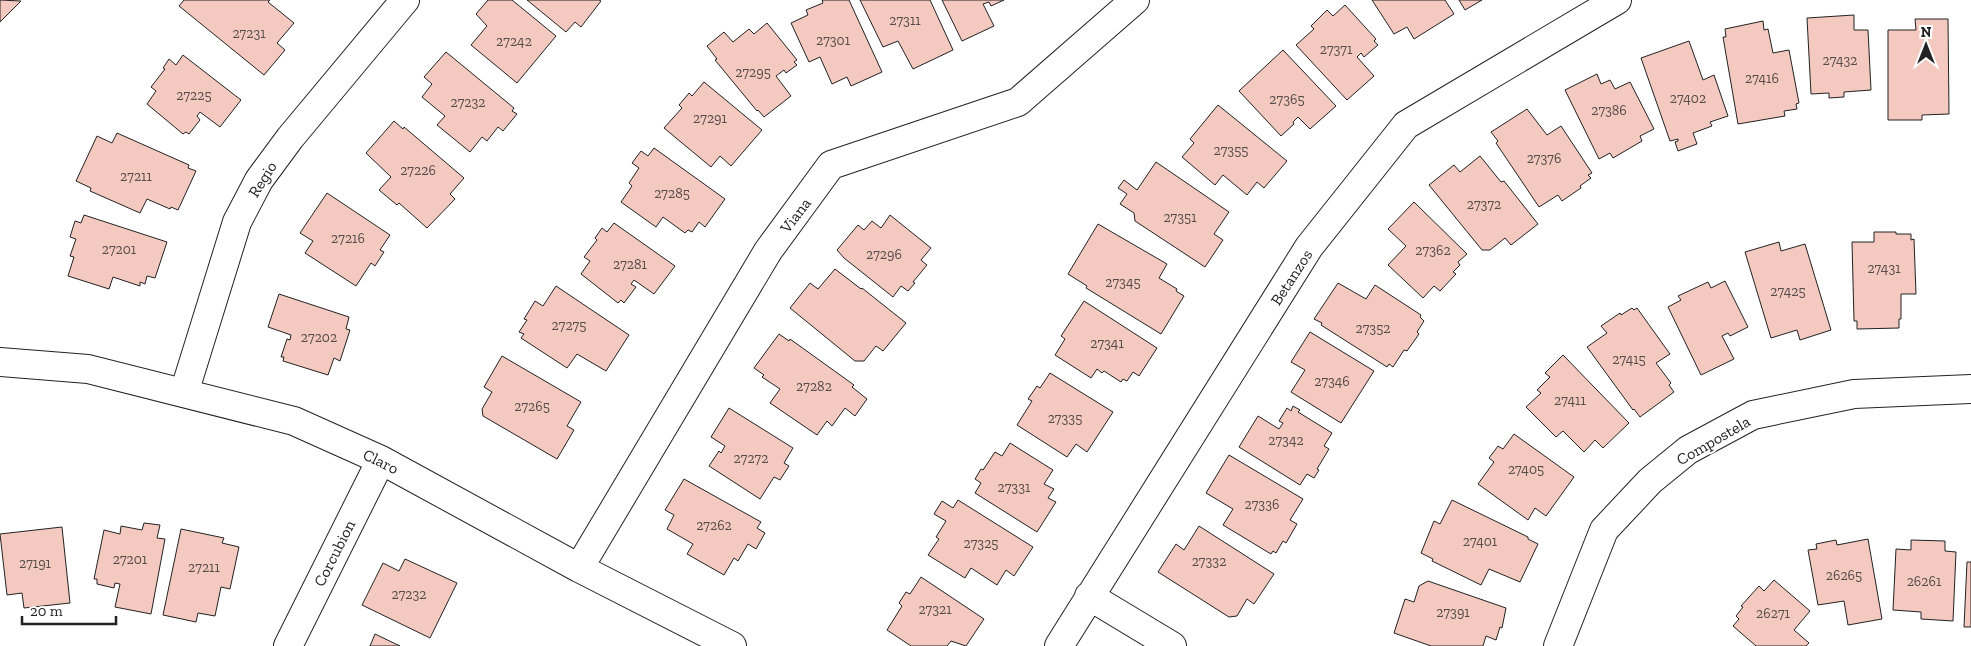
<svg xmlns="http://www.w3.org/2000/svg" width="1971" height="646" viewBox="0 0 1971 646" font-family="'Zilla Slab',serif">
  <rect width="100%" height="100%" fill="#fff"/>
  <!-- building -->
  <path fill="#f3c9c0" stroke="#222" d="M0,0L21,1L0,22Z
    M184,0H270L268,2L294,23L277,43L285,50L264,75L179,6Z
    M488,0H512L556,36L517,83L471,45L487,26L476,14Z
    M527,0H599L601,1L581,27L575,22L566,32Z
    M822,0H849L882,72L851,86L847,77L832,84L820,57L809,62L791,23L808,15L806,10L823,3Z
    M860,0H930L953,50L913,69L898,41L883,47Z
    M942,0H1004L991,6L989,2L983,4L994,26L962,41Z
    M1372,0H1445L1454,14L1414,39L1407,27L1394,34Z
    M1459,0H1482L1465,10Z
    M1345,5L1376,39L1374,41L1378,45L1364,57L1361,53L1357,57L1374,76L1347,100L1296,45L1314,29L1311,26L1327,10L1333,16Z
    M1854,15V30H1868L1871,90L1844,92V97L1829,98V93L1811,94L1807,18Z
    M1915,19H1948L1949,114L1922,115V120H1888V30H1916Z
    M1763,21L1764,30L1768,29L1773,53L1789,50L1799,103L1796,104L1797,109L1784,111L1785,116L1738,124L1723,37H1726L1725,29Z
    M767,23L797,60L794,62L797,65L786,73L784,70L776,76L791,96L764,117L758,110L757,111L715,60L717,59L707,46L724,32L733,42L749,29L754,34Z
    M1689,41L1703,80L1714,75L1728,116L1710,122L1712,126L1693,133L1697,144L1678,151L1675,142L1678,141V139L1670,141L1641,58Z
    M1283,50L1336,106L1310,129L1298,117L1293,122L1294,124L1281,136L1239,91Z
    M446,52L514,108L512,111L517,114L503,131L498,127L487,141L482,137L470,152L437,125L445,116L422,97L432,84L424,77Z
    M183,55L241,100L220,127L200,112L197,116L200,120L189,134L186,132L183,134L147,104L156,91L151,87L165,69L163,68L169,59L176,65Z
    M1597,74L1601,84L1610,80L1615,89L1630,82L1654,129L1640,136L1642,141L1613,158L1610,153L1599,159L1565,90Z
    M704,82L762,130L731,166L720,156L711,167L664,128L682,108L679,105L689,93L692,96Z
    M1218,105L1287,161L1264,188L1257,182L1247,195L1223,175L1215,185L1182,157L1194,143L1190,139Z
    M1527,109L1547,135L1561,126L1592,173L1588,175L1591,178L1580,186L1581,188L1562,201L1558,195L1539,207L1496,143L1498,141L1491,132Z
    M394,121L403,129L404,127L464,178L450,194L455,199L427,228L399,203L397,205L379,190L391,177L366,153Z
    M117,133L189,165L188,168L196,171L178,210L171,207L170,209L147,199L140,213L90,191L91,188L76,181L97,136L112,143Z
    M654,148L725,199L705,227L699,222L692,232L688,230L685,233L663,217L656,227L621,202L632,186L629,183L639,168L632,163L641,151L648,156Z
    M1480,156L1501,182L1504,181L1538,224L1511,245L1505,238L1490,250H1482L1429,185L1454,165L1460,172Z
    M1156,162L1229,212L1214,234L1223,240L1205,267L1135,221L1134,213L1120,204L1127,194L1118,188L1124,180L1137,190Z
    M327,193L390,235L380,250L384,252L375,266L371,263L356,286L305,253L313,241L300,233Z
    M1414,202L1467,254L1458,262L1460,265L1453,272L1456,274L1440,291L1434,286L1423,298L1388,265L1406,246L1388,229Z
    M84,215L167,242L155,278L147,276L145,284L140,282V286L113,277L109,289L68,276L74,257L70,256L76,239L70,237L75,221L81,223Z
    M890,215L931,248L921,260L927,265L913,282L915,283L908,291L901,286L893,297L844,258L837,250L858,225L864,230L872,221L881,228Z
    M614,223L675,266L654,294L634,280L631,284L636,287L624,303L621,300L618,303L581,274L590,261L584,257L597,240L595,238L602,228L607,232Z
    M1098,224L1167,264L1159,278L1177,289L1176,291L1184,296L1161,334L1086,288L1087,286L1068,274Z
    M1874,232H1896V234H1911V240L1914,239L1916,294H1901V319H1899V328L1857,329V321H1854L1852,242H1874Z
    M1779,242L1781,251L1805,244L1831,330L1800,340L1797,330L1771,338L1745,252Z
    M835,269L861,289L862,288L906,323L883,351L876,346L864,361H855L790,308L810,283L818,289Z
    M1725,281L1748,327L1730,336L1728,333L1722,336L1734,359L1701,375L1668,307L1681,300L1678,296L1708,282L1711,288Z
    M1338,283L1366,299L1375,285L1421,315L1420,317L1424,321L1417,332L1419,334L1407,351L1404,350L1393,367L1389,364L1387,367L1321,325L1322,323L1314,319Z
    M556,286L629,335L606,371L577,354L567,368L521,338L524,334L519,332L527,320L524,319L535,301L543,306Z
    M279,294L349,317L346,329L350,330L340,361L334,358L328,375L283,361L284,357H281L287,339L290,340L291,335L268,327Z
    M1084,301L1157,348L1139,376L1133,372L1127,381L1123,379L1121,382L1104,371L1102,373L1097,369L1091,378L1055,355L1065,339L1061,336Z
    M1632,308L1634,310L1637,308L1670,354L1656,363L1671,383L1669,385L1674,392L1640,417L1634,409L1633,410L1587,347L1607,333L1601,326L1620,313L1621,315Z
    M1310,332L1374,371L1341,423L1291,392L1305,370L1291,362Z
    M779,334L789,341L790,339L854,385L852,387L867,399L855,416L845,408L832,426L827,421L817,435L770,403L780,389L762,377L764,375L754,368Z
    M1563,355L1629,423L1603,448L1595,440L1584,452L1563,431L1556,437L1526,407L1541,393L1537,390L1550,377L1545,373Z
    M502,356L581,402L567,426L574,430L557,459L483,416L482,409L492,392L484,387Z
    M1050,373L1113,412L1087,452L1076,444L1067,457L1017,425L1032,401L1028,399L1037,386L1040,388Z
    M1293,406L1300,410L1298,412L1332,433L1324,446L1329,449L1317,469L1319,470L1314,478L1307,474L1300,485L1239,447L1258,416L1279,429L1283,423L1279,421L1287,408L1291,411Z
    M729,408L793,448L784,463L789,466L780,480L774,477L760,499L709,466L719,451L721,453L725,446L711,437Z
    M1514,434L1574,477L1546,516L1535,508L1528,520L1478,484L1494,462L1489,458L1498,446L1503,449Z
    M1010,443L1053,470L1044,484L1054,489L1048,498L1056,502L1037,532L975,493L981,483L975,479L981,469L983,470L995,452L1002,456Z
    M1229,455L1303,499L1290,520L1297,524L1286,543L1283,541L1276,553L1273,551L1271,554L1223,525L1233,509L1206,493Z
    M684,479L761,522L757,528L765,533L756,549L748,544L738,561L734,558L724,575L687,554L693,544L667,529L674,515L665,510Z
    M958,500L1033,547L1014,576L1006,570L997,585L971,568L965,578L928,555L939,539L936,537L946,521L934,514L942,501L953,508Z
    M1452,500L1528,537V539L1538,544L1520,582L1489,569L1481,585L1432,561L1433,559L1421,553L1434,521L1440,524Z
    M144,523L160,525L157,538L165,539L151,614L115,607L120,584L115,583L114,588L97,584V579H94L104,530L120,534L121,526L142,530Z
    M1199,526L1274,574L1254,604L1247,599L1237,616L1229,617L1158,572L1176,544L1184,550Z
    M62,527L70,603L24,608L22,593L7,595L0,534Z
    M181,529L224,538L222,543L239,547L230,589L221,587L215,616L198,613L196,622L163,615Z
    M1868,539L1882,619L1848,625L1844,601L1818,605L1808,550L1817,549L1816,544L1836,540L1837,545Z
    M1911,540L1945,541V551L1956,552L1953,621L1921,619V612L1893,610L1896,549L1911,550Z
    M405,559L457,583L430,638L362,605L383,563L399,571Z
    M1967,562H1971V627H1964Z
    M921,577L984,619L966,646L951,641L947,646H911L887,630L902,606L899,603L906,592L910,594Z
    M1774,580L1810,611L1794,630L1809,643L1806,646H1756L1733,626L1739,619L1736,616L1743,607L1741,606L1759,586L1764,591Z
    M1428,581L1506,608L1502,628L1500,627L1496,640L1486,636L1483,646H1431L1394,633L1405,599L1414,602L1419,586Z
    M375,634L400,646H370Z"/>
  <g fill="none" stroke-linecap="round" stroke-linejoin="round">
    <defs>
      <path id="minor" d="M0,362L88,369L294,421L381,460L579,568L732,646
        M184,393L237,222L259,180L290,138L405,0
        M579,568L768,251L831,165L1018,102L1135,0
        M1089,596L1172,646
        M288,646L381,460
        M1059,646L1309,247L1406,125L1617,0
        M1558,646L1604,530L1650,481L1688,450L1753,415L1854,394L1971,389"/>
    </defs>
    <!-- minor casing -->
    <use href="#minor" stroke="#222" stroke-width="30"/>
    <!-- minor -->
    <use href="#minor" stroke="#fff" stroke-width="28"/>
  </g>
  <g text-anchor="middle" stroke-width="4" stroke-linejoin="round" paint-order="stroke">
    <!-- number labels -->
    <g font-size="14" fill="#564c4a">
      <text x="905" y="25">27311</text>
      <text x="249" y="38">27231</text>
      <text x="833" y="45">27301</text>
      <text x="514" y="46">27242</text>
      <text x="1336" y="54">27371</text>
      <text x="1840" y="65">27432</text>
      <text x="753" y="77">27295</text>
      <text x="1762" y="83">27416</text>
      <text x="194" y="100">27225</text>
      <text x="1688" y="103">27402</text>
      <text x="1287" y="104">27365</text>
      <text x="468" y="107">27232</text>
      <text x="1609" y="115">27386</text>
      <text x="710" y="123">27291</text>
      <text x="1231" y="155">27355</text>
      <text x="1544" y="163">27376</text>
      <text x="418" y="175">27226</text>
      <text x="136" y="181">27211</text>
      <text x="672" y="198">27285</text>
      <text x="1484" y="209">27372</text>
      <text x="1180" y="222">27351</text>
      <text x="348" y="243">27216</text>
      <text x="119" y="254">27201</text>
      <text x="1433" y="255">27362</text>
      <text x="884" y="259">27296</text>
      <text x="630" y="269">27281</text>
      <text x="1884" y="273">27431</text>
      <text x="1123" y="287">27345</text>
      <text x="1788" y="296">27425</text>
      <text x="569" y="330">27275</text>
      <text x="1373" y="333">27352</text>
      <text x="319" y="342">27202</text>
      <text x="1107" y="348">27341</text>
      <text x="1629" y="364">27415</text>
      <text x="1332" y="386">27346</text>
      <text x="814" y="391">27282</text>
      <text x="1570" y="405">27411</text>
      <text x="532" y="411">27265</text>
      <text x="1065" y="423">27335</text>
      <text x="1286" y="445">27342</text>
      <text x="751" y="463">27272</text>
      <text x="1526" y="474">27405</text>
      <text x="1014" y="492">27331</text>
      <text x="1262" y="509">27336</text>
      <text x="714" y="530">27262</text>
      <text x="1480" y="546">27401</text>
      <text x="981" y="548">27325</text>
      <text x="130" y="564">27201</text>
      <text x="1209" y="566">27332</text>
      <text x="35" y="568">27191</text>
      <text x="204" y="572">27211</text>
      <text x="1844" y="580">26265</text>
      <text x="1924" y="586">26261</text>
      <text x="409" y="599">27232</text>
      <text x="935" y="614">27321</text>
      <text x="1453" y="617">27391</text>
      <text x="1773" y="618">26271</text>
    </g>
    <!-- street labels -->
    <g font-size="16" fill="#222" stroke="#fff">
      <text transform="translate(262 179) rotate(-58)" y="6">Regio</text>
      <text transform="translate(795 215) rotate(-53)" y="6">Viana</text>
      <text transform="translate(1291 277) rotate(-57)" y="6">Betanzos</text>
      <text transform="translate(1713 440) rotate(-30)" y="6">Compostela</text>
      <text transform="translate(381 461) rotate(26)" y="6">Claro</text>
      <text transform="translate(334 553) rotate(-63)" y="6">Corcubion</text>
    </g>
  </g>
  <!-- north arrow -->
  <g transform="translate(1926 45)" stroke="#ffffff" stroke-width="4" paint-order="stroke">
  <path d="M0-4L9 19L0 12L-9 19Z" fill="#222222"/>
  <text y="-8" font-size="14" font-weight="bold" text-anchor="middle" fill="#222222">N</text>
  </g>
  <!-- scale -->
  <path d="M22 616v8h94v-8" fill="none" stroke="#222222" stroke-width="2.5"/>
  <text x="30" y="616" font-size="15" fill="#222222" stroke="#ffffff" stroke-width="4" paint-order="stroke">20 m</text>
</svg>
